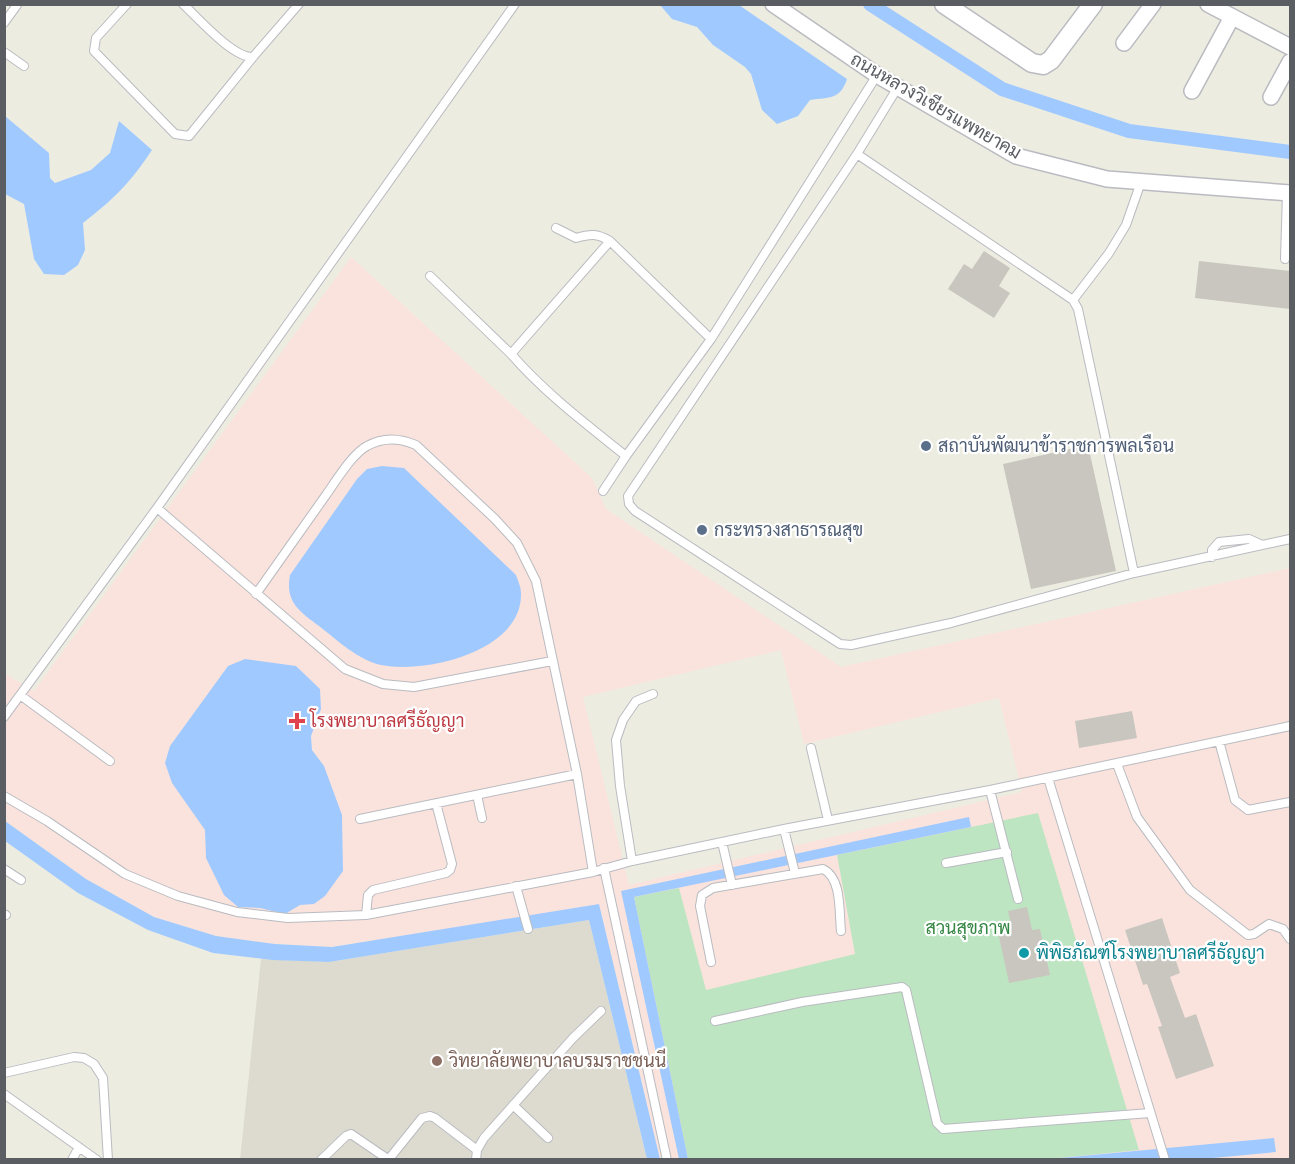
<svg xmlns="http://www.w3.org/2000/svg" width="1295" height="1164" viewBox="0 0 1295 1164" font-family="'Work Sans',Sarabun,sans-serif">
  <rect width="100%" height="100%" fill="#edece1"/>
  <!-- education -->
  <path fill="#dddbcf" d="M589,920L647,1159L240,1160L261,959L329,962Z"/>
  <!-- medical -->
  <path fill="#fbe3dd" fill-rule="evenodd" d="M351,257L592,478L606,509L841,667L1290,568V1159H660L599,905L332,947L275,944L216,936L154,917L86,879L5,821L4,673L34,691ZM781,650L804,744L999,698L1022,792L629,885L583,697Z"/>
  <!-- green -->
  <path fill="#bee5c2" d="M1038,813L1139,1150L1038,1160L688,1159L634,897L679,888L706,990L855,954L837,855Z"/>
  <!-- water -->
  <path fill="#a0caff" d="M660,5H739L847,79C840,100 830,97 810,100L798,116L777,124L762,110L751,74L745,67L713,45L697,27L672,19Z
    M5,116L49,153L50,178L55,183L91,170L110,153L119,121L152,150C131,182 114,199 83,223L85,250L78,265L64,275L44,274L34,259L24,204L5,194Z
    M382,466L404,468L516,575C518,581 521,587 521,593C523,651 426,674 381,665C358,660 337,640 319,626C299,611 285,602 290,575L357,479L367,469Z
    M245,659L296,666L320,689L321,709L311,736L312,750L324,766L342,815L343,871L325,896L314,904L300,905L285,914L260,908L238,907L224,895L206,858L205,830L172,783L165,763L170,746L228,666Z
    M969,817L971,827L634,897L688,1159H679L621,891Z
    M5,821L86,879L154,917L216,936L275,944L332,947L599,904L660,1159H647L589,920L329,962L272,960L213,953L148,930L78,893L5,841Z
    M1274,1138L1276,1152L1192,1160H1038Z"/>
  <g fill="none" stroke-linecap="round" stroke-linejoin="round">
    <!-- canal -->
    <path stroke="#a0caff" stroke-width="14" d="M870,4L1002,89L1129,131L1290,152"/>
  </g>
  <!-- building -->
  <path fill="#c8c6bf" d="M984,251L1010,268L999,286L1010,293L994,318L948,289L964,264L972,269Z
    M1199,261L1290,271V309L1195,298Z
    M1088,445L1116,571L1031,589L1003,464Z
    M1132,711L1137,738L1079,748L1075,721Z
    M1027,907L1032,930L1040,929L1050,975L1009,983L998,932L1012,929L1008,911Z
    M1162,918L1180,973L1170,977L1185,1018L1196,1014L1214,1066L1176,1079L1158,1027L1162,1026L1147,984L1143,985L1125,930Z"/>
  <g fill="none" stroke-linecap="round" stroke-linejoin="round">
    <defs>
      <path id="service" d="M127,4L96,38L94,51L175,134L189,136L253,57L299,4
        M183,4C198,18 233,58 253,57
        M4,23L17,5
        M4,52L24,66
        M898,87L857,154L628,496L629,504L635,511L840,644L851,645L951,623L1134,573L1290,539
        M857,154L1073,300L1078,309L1134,573
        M556,228L576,238C590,234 597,233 610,241L711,339
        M610,241L511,354C545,393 586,424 626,456
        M1285,259L1287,193
        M430,276L511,354
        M1073,300L1109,253L1126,225L1141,182
        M603,491L626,456L711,339L877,75
        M157,508L345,669L383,684L414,687L552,661
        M1212,557V550L1219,542L1249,539L1262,545
        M256,594C279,561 303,528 326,495C336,481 352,454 367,446C383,437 400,438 416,445L495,519L517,543L536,581L577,774L593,872
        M20,695L110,761
        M4,717L157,508L515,4
        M1219,741L1235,800L1248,810L1290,802
        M811,748L828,820
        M1117,764L1137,817L1190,890L1248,935L1254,934L1269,924L1283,929L1290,939
        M1048,778L1165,1160
        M990,790L1018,899
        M477,795L482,818
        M4,796L47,821L125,874L178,896L237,912L288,918L366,915L593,872L632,861L784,829L990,790L1290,726
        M360,819L577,774
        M784,829L795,873
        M722,842L732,885
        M632,861L620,786L616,740L623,720L636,701L653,694
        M946,863L1007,852
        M604,868L667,1160
        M4,869L21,880
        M516,886L528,929
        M4,914L6,915
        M366,915L368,895L373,890L446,873L450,870L452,864L436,803
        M711,962L700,906L702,895L713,888L823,869C842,878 839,912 841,931
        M715,1021L802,1002L902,987L906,990L937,1123L943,1129L1150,1113
        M4,1073L74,1057L84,1058L94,1064L103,1078L108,1160
        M4,1094L97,1160
        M513,1105L548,1138
        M389,1159L422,1118L430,1116L435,1118L477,1150
        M72,1160L79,1147
        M321,1160L346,1136L351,1134L389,1160
        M476,1160L477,1150L484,1138L573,1038L601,1011"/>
      <path id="minor" d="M773,4L877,75L1016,156L1107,179L1290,193
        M1208,4L1290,47
        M1124,43L1153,4
        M1192,91L1232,17
        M1271,97L1290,62"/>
      <path id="tertiary" d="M944,4L1032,63L1043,65L1051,60L1093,4"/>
    </defs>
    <!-- service casing -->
    <use href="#service" stroke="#b9bbc0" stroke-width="10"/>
    <!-- minor casing -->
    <use href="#minor" stroke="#b9bbc0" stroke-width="18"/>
    <!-- tertiary casing -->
    <use href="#tertiary" stroke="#b9bbc0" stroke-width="21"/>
    <!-- service -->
    <use href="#service" stroke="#fff" stroke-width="8"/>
    <!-- minor -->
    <use href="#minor" stroke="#fff" stroke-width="15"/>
    <!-- tertiary -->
    <use href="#tertiary" stroke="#fff" stroke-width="18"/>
  </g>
  <!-- markers -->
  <g fill="#5c6f8a" stroke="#fff" stroke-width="2">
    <circle cx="926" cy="446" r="6"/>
    <circle cx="702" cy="530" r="6"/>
  </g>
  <path fill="#e0444e" stroke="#fff" stroke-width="2" d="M294 712h6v6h6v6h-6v6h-6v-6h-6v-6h6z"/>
  <circle fill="#0f9aa8" stroke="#fff" stroke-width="2" cx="1024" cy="953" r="6"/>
  <circle fill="#8d6e63" stroke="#fff" stroke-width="2" cx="437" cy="1061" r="6"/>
  <g text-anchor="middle" stroke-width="4.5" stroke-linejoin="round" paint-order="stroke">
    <!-- street labels -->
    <g font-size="18" fill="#5a5d62" stroke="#fff">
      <text transform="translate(936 106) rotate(30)" y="6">ถนนหลวงวิเชียรแพทยาคม</text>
    </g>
    <!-- service labels -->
    <g font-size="18" fill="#4e5e75" stroke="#fff" text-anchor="start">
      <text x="938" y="452">สถาบันพัฒนาข้าราชการพลเรือน</text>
      <text x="714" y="536">กระทรวงสาธารณสุข</text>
    </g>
    <!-- health labels -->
    <g font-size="18" fill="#be3a42" stroke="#fff" text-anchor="start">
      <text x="310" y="727">โรงพยาบาลศรีธัญญา</text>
    </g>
    <!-- park labels -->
    <g font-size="18" fill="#358643" stroke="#fff">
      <text x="968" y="934">สวนสุขภาพ</text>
    </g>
    <!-- culture labels -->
    <g font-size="18" fill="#0d838f" stroke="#fff" text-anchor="start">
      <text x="1036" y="959">พิพิธภัณฑ์โรงพยาบาลศรีธัญญา</text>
    </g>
    <!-- education labels -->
    <g font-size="18" fill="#785e54" stroke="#fff" text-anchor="start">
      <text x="449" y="1067">วิทยาลัยพยาบาลบรมราชชนนี</text>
    </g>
  </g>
  <!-- border -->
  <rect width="1295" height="1164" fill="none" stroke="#5a5d62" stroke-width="12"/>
</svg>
